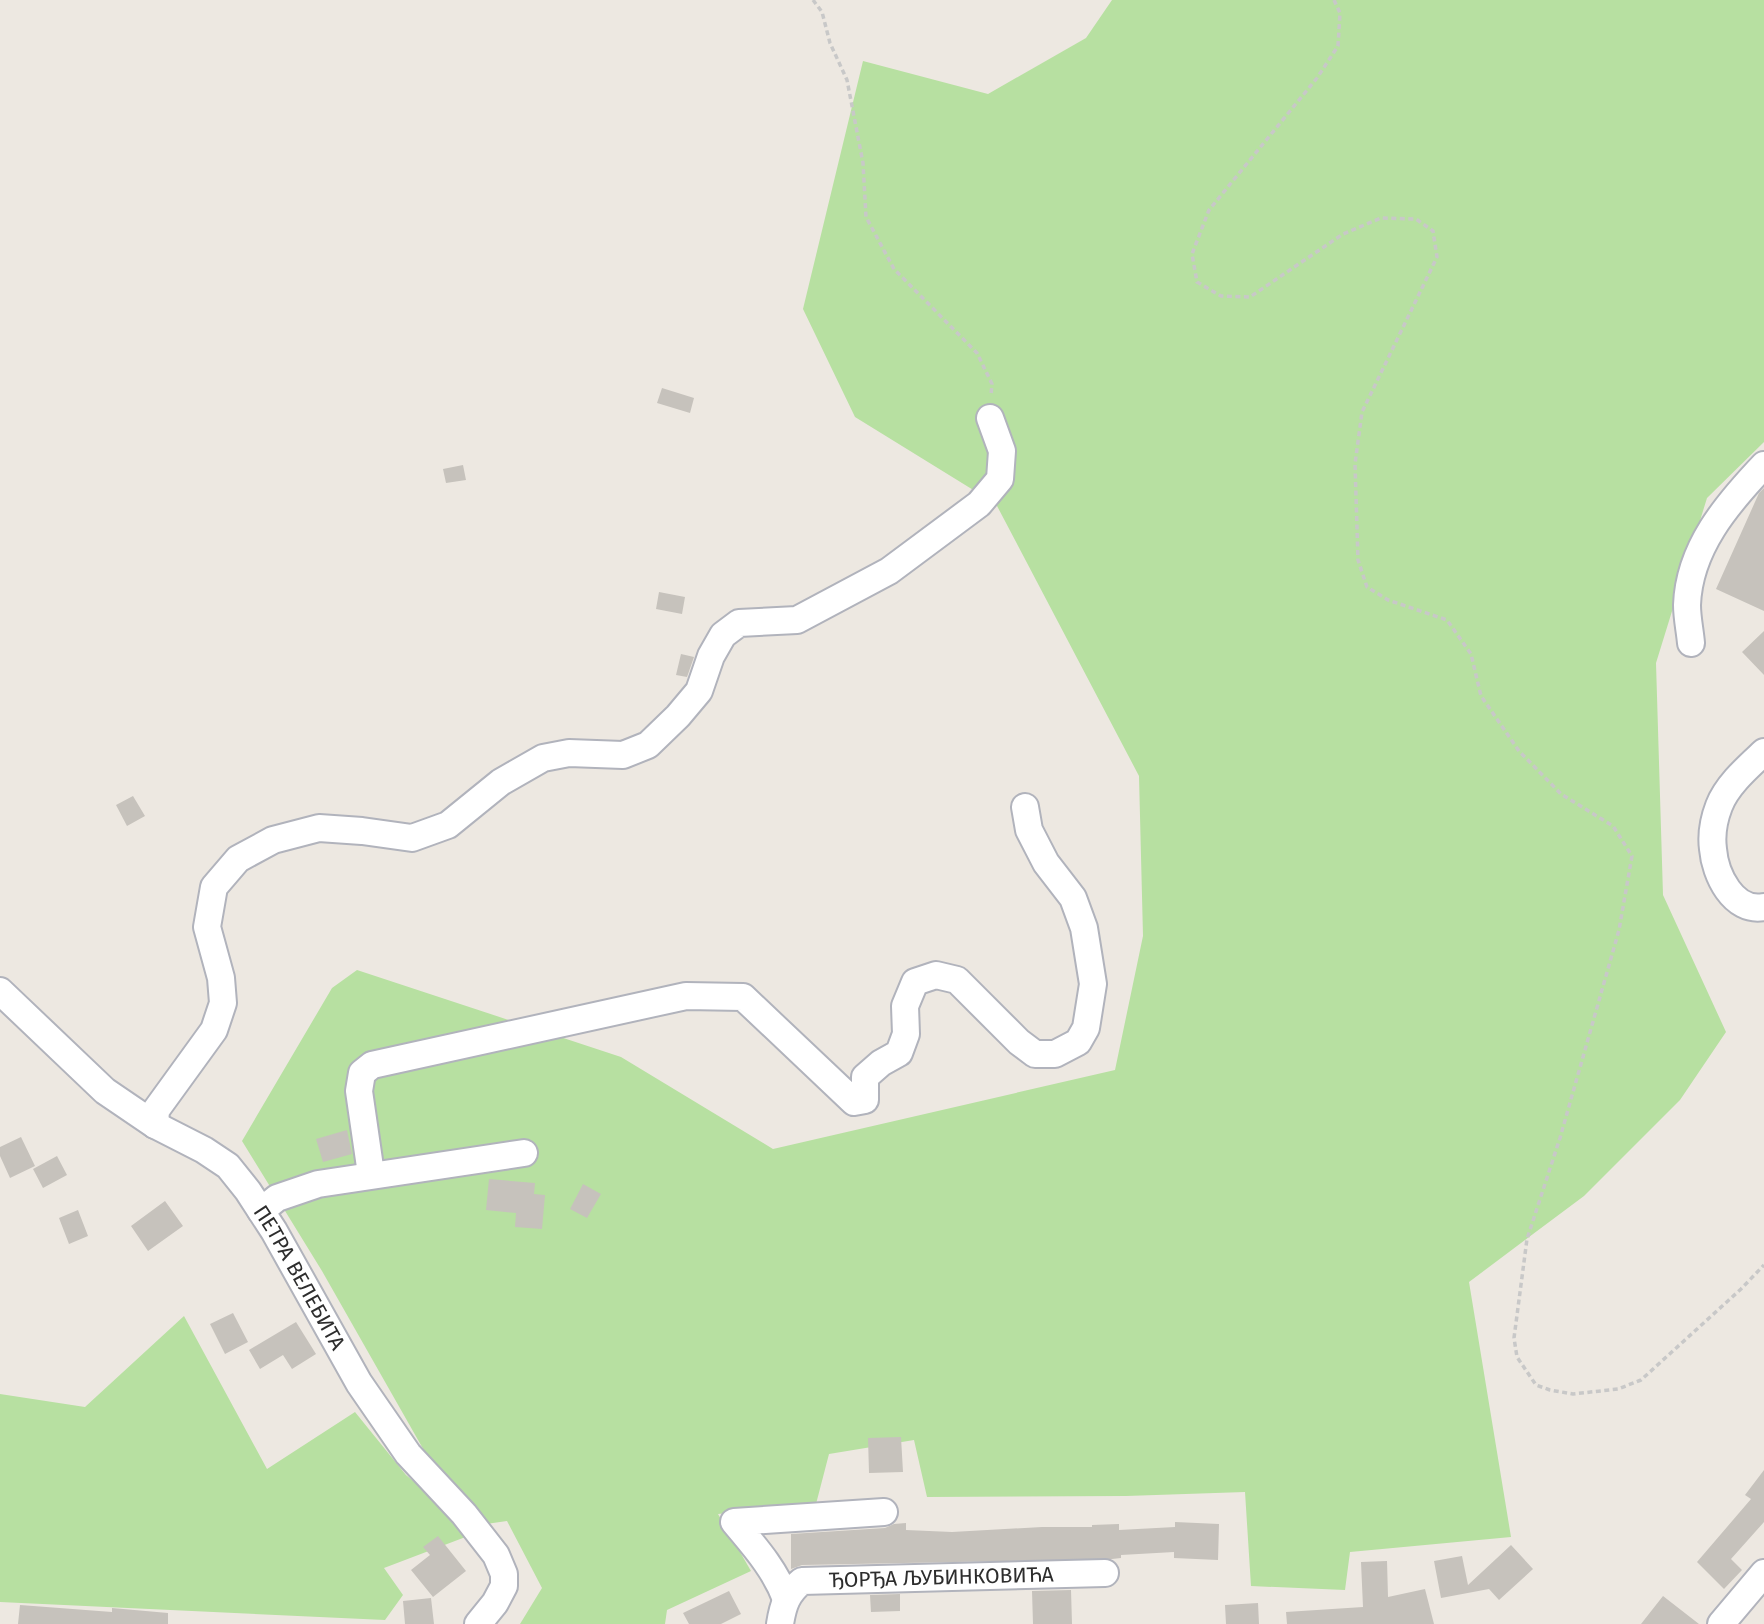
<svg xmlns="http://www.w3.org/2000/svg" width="1764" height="1624" viewBox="0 0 1764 1624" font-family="'Fira Sans',sans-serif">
  <rect width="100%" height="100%" fill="#ede8e1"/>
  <!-- green -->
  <path fill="#b7e0a1" d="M1112,0H1764V442L1707,498L1656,663L1663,895L1726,1032L1680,1100L1584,1196L1469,1282L1511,1537L1350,1552L1345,1590L1251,1586L1245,1492L1126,1496L927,1497L914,1440L829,1454L816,1504L718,1514L751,1571L667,1610L665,1624H520L542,1588L507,1521L479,1525L430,1461L322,1271L242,1141L332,988L357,970L621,1057L773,1149L1115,1070L1143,936L1139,776L996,504L855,417L803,309L863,61L988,94L1086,38Z
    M184,1316L267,1469L355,1412L406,1475L476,1533L384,1568L403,1595L385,1620L0,1602V1394L85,1407Z"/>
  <!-- building -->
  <path fill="#c6c2bc" d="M662,388L694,398L690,413L657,403Z
    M463,465L466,480L446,483L443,469Z
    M1764,488V611L1716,589L1759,493Z
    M659,592L685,597L682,614L656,609Z
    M1764,631V675L1742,652Z
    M681,654L694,657L687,677L676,675Z
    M133,796L145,816L127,826L116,805Z
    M347,1130L352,1154L323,1162L316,1139Z
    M21,1137L35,1166L10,1178L0,1156V1147Z
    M57,1156L67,1175L43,1188L33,1169Z
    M489,1179L535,1183L534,1194L545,1195L542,1229L515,1227L516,1213L486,1210Z
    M583,1184L601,1194L587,1218L570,1209Z
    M165,1201L183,1226L148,1251L131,1226Z
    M78,1210L88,1236L69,1244L59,1218Z
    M233,1313L248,1342L225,1354L210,1324Z
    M296,1322L316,1354L292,1369L283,1355L260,1369L249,1350Z
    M901,1437L903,1472L869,1473L868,1438Z
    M1764,1470V1522L1731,1559L1742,1570L1724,1589L1697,1562L1751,1499L1745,1495Z
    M1175,1522L1219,1524L1218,1560L1174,1558V1552L1121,1555V1558L1112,1559L802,1565L791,1569V1534L885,1528L894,1524L906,1523V1530L952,1532L1042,1527H1092V1525L1119,1524V1530L1175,1527Z
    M438,1536L466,1571L433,1597L411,1570L430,1555L423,1547Z
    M1511,1545L1533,1569L1499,1600L1489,1589L1441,1598L1434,1561L1462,1556L1468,1585Z
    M1387,1561L1388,1597L1425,1589L1434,1624H1287L1286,1612L1363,1607L1361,1562Z
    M1071,1590L1072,1624H1033L1032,1591Z
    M729,1591L741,1614L721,1624H689L683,1613Z
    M900,1594V1611L871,1612L870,1595Z
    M1663,1596L1699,1624H1641Z
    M431,1598L434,1624H405L403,1601Z
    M1258,1603L1259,1624H1226L1225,1605Z
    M20,1605L112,1612V1608L168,1613V1624H18Z"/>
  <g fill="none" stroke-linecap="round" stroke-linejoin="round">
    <defs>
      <g id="minor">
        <path d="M1691,643C1690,631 1687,618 1687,605C1689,548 1727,504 1764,465"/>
        <path d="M1764,752C1748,767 1727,785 1719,806C1714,819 1711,834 1713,849C1715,874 1733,913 1764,907"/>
        <path id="s1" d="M0,991L105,1091L155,1125L204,1150L228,1166L248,1191L274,1231L359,1383L408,1454L464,1514L496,1555L504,1574V1586L495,1603L478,1624"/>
        <path d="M155,1125L156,1110L214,1030L223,1003L221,978L207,927L214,887L238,859L273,840L319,828L362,831L412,838L448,825L501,782L543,758L569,753L623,755L648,745L678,716L699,691L711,656L723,635L739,623L797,620L889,571L979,504L1000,479L1002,451L990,418"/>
        <path d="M371,1174L359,1091L362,1073L372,1065L686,996L743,997L854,1102L865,1100V1077L881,1063L899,1053L906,1034L905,1006L915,982L936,975L957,980L1019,1042L1035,1054H1055L1078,1042L1086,1028L1093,984L1084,928L1073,898L1046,863L1029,830L1025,807"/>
        <path d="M261,1211L277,1198L318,1184L524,1153"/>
        <path d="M786,1599C775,1569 754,1546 734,1522L884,1512"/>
        <path id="s2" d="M780,1624C783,1605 787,1593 802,1581L1105,1573"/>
        <path d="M1721,1624L1764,1573"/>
      </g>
    </defs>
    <!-- minor casing -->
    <use href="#minor" stroke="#b1b3bc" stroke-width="30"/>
    <!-- path -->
    <path stroke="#c8c8c8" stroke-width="3.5" stroke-dasharray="5 3.5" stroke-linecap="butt" d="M813,0L822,12L830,43L847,80L863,163L866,217L894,269L977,353L992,384L991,395
      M1334,0L1340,13L1338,46L1317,78L1209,210L1192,254L1197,282L1221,296L1250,297L1343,234L1381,218L1416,219L1433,231L1437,257L1362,412L1355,464L1358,560L1367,587L1388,600L1447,620L1471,654L1481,696L1519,751L1561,794L1613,826L1632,856L1619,930L1560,1138L1527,1239L1514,1338L1517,1357L1536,1385L1550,1390L1573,1394L1618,1389L1641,1380L1741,1289L1764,1265"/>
    <!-- minor -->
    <use href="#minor" stroke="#fff" stroke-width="26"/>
  </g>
  <g text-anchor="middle" stroke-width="5" stroke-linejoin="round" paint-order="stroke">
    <!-- street labels -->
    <g font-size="21" fill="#2d2d2d" stroke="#fff">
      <text dy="7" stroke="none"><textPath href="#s1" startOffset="422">ПЕТРА ВЕЛЕБИТА</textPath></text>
      <text dy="7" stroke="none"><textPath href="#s2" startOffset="189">ЂОРЂА ЉУБИНКОВИЋА</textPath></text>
    </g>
  </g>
</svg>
